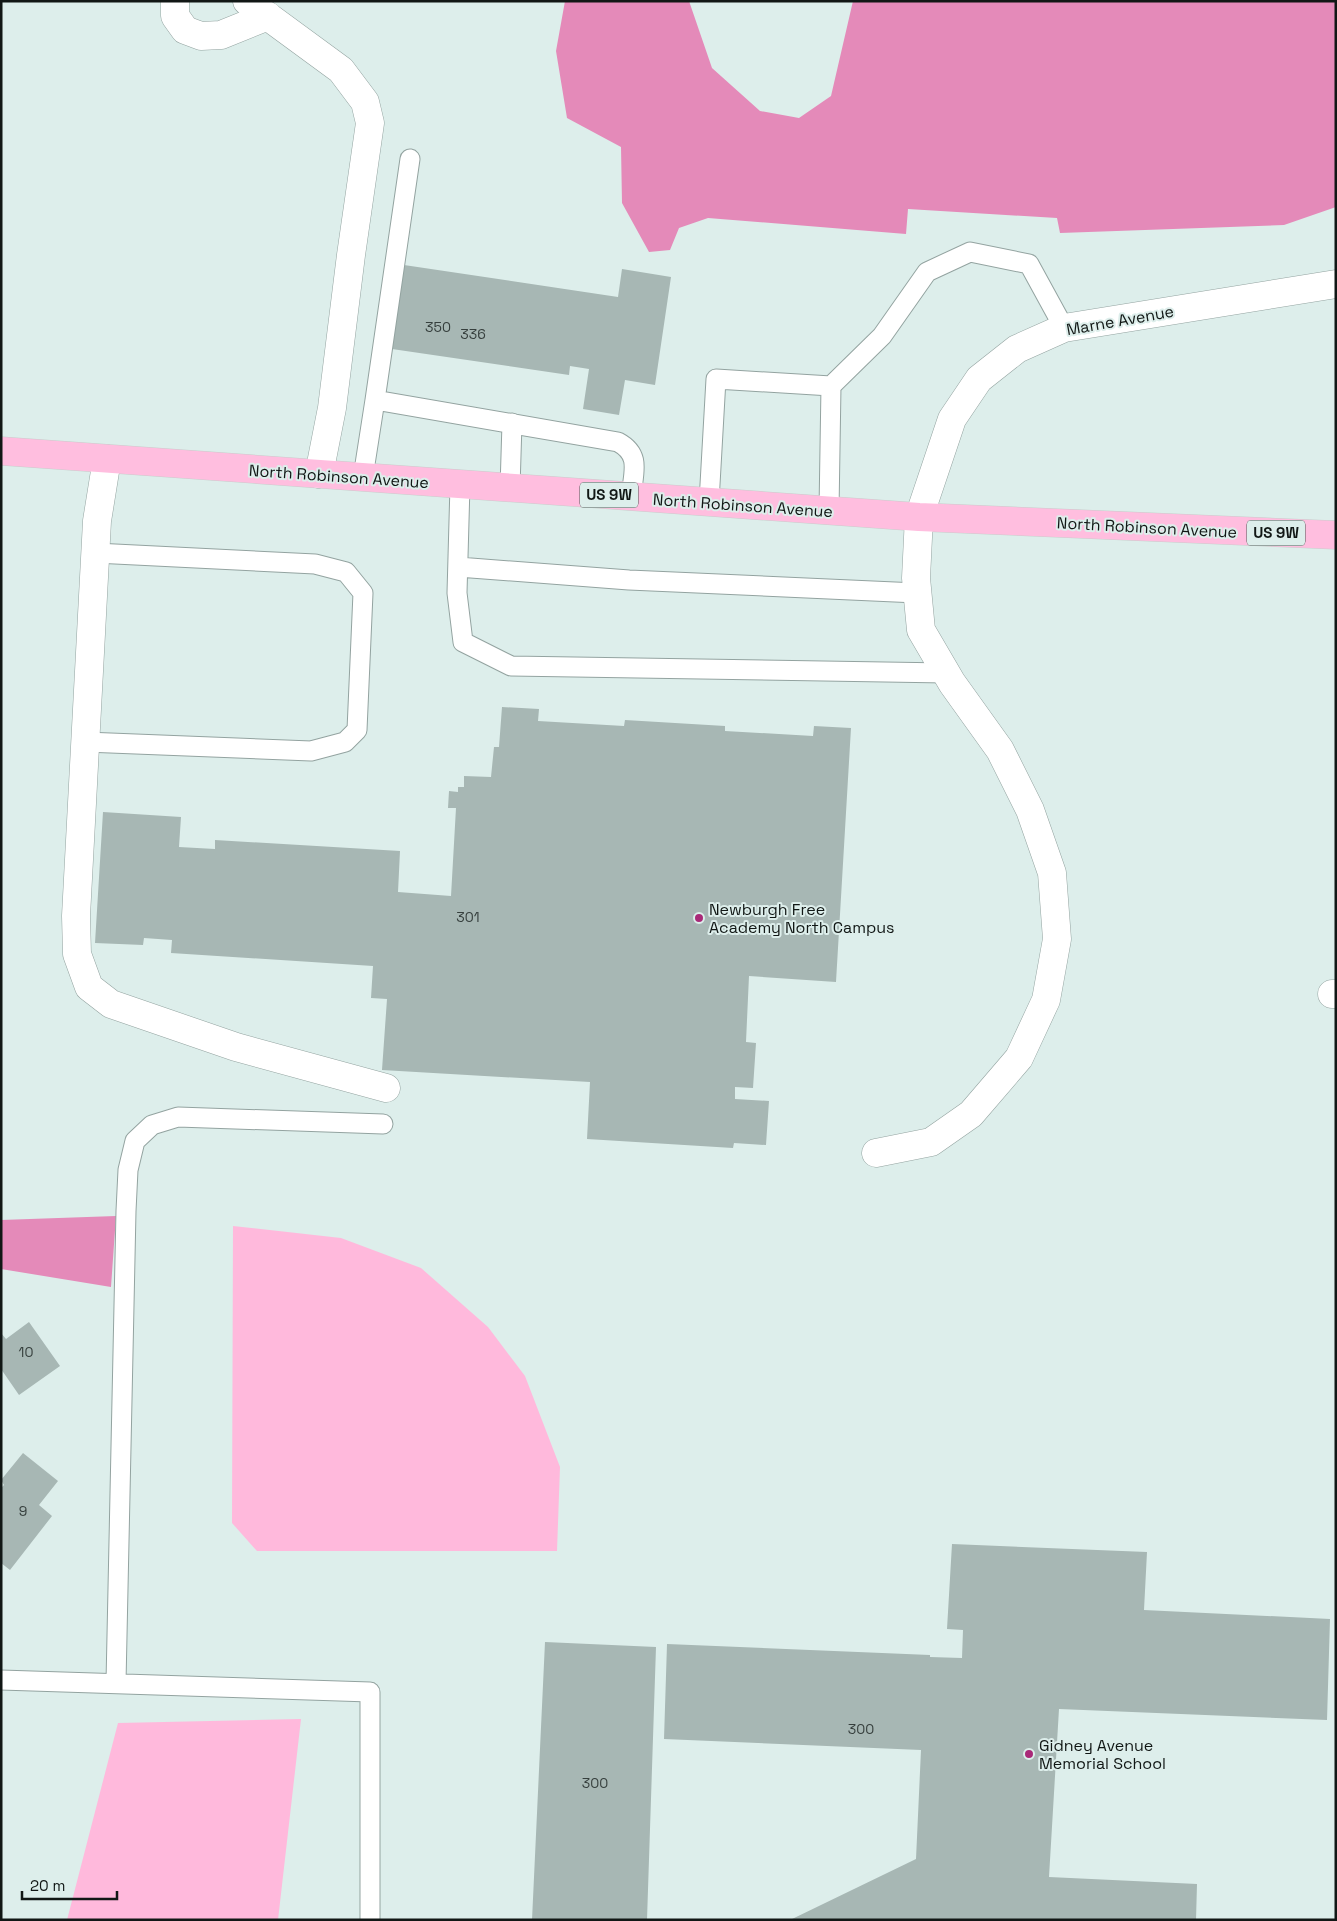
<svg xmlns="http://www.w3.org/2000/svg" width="1337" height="1921" viewBox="0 0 1337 1921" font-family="'Space Grotesk',sans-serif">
  <rect width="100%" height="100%" fill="#ddeeeb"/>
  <!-- green -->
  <path fill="#ffb9dc" d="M233,1226L341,1238L421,1268L488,1327L525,1376L560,1467L557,1551H257L232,1523Z
    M301,1719L278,1920H67L118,1723Z"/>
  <!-- forest -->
  <path fill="#e48ab9" d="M565,1H689L712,68L760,111L799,118L831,96L853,1H1336V207L1284,225L1060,233L1057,218L908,209L906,234L708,218L679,228L670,250L649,252L622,203L621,147L567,118L556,51Z
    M116,1216L111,1287L1,1269V1220Z"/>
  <!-- building -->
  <path fill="#a7b7b4" d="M404,265L618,297L622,269L671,277L655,385L625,380L619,415L583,409L589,369L570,366L569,375L392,349Z
    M502,707L539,709L538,721L624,726L625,720L725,726V731L813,736L814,726L851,728L836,982L749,976L746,1042L756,1043L753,1088L735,1087V1099L769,1101L766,1145L734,1143L733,1148L587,1139L590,1082L382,1070L387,999L371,998L373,966L171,953L172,940L144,938L143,945L95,943L103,812L181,817L179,847L215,849V840L400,851L398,892L451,896L456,808H448L449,791L458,792V787H464V776L491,777L494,747H499Z
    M29,1322L60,1366L19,1395L1,1369V1333L6,1339Z
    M23,1453L58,1481L39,1505L52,1516L10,1570L1,1563V1488L4,1485L1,1480Z
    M952,1544L1147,1552L1144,1610L1330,1619L1327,1720L1059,1709L1049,1877L1197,1884L1196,1920H790L916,1859L921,1750L664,1739L667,1644L930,1655V1657L962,1658L963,1630L947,1629Z
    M545,1642L656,1647L647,1920H532Z"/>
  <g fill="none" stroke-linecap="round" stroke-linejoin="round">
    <defs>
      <path id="service" d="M831,386L882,336L927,272L970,252L1029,264L1064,328
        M375,400L410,159
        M363,477L375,400L618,442C642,455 633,473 631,497
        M460,485L457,593L463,642L511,666L946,673
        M510,488L512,423
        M709,502L716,379L831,386L829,511
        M458,567L629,580L917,593
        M85,742L311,751L345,742L357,730L363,593L346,572L315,564L95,553
        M1,1680L370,1692V1920
        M116,1683L126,1211L128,1170L135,1141L152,1125L178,1117L383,1124"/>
      <path id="minor" d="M175,1V16L185,30L201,36L221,35L268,16
        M247,1L341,70L365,102L370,123L351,255L332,408L319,474
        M107,459L97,521L76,916L77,954L89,987L111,1004L236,1047L386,1088
        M1332,994H1336
        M876,1153L931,1142L971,1114L1019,1058L1046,1000L1057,939L1052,873L1030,810L1000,750L952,683L921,630L916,578L919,517L952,419L979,379L1017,349L1064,328L1336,284"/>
      <path id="trunk" d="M1,451L919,517L1336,535"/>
    </defs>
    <!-- service casing -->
    <use href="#service" stroke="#93a3a0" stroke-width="21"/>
    <!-- minor casing -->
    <use href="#minor" stroke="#93a3a0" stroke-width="29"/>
    <!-- trunk casing -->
    <use href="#trunk" stroke="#cbcccc" stroke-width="29"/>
    <!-- service -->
    <use href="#service" stroke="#fff" stroke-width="19"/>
    <!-- minor -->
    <use href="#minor" stroke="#fff" stroke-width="28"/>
    <!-- trunk -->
    <use href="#trunk" stroke="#ffbedf" stroke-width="28"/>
  </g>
  <!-- markers -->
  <g fill="#a92978" stroke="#ddeeeb" stroke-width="2">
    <circle cx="699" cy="918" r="5"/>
    <circle cx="1029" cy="1754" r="5"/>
  </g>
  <g text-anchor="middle" stroke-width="4" stroke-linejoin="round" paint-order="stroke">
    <!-- number labels -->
    <g font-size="14" fill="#363f3d">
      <text x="438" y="332">350</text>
      <text x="473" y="339">336</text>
      <text x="468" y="922">301</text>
      <text x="26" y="1357">10</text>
      <text x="23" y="1516">9</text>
      <text x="861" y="1734">300</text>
      <text x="595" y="1788">300</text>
    </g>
    <!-- shield labels -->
    <g fill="#ddeeeb" stroke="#4e5855" stroke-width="1">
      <rect x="580" y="482.5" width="58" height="25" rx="4"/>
      <rect x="1247" y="520.5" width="58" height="25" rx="4"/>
    </g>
    <g font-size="15" font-weight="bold" fill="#111715">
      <text x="609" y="500">US 9W</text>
      <text x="1276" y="538">US 9W</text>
    </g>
    <!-- street labels -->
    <g font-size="16" fill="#111715" stroke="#ddeeeb">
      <text transform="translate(1120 320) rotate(-10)" y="6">Marne Avenue</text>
      <text transform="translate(339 476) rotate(4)" y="6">North Robinson Avenue</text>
      <text transform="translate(743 505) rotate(4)" y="6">North Robinson Avenue</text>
      <text transform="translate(1147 527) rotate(3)" y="6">North Robinson Avenue</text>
    </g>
    <!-- poi labels -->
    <g font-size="16" fill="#111715" stroke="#ddeeeb" text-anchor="start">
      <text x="709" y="915">Newburgh Free<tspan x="709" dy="18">Academy North Campus</tspan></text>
      <text x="1039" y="1751">Gidney Avenue<tspan x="1039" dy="18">Memorial School</tspan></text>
    </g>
  </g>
  <!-- border -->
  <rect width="1337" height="1921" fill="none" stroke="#111715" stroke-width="5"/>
  <!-- scale -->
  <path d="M22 1891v8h95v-8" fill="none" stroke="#111715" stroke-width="2.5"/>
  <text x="30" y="1891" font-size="15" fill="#111715" stroke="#ddeeeb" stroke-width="4" paint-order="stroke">20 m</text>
</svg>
